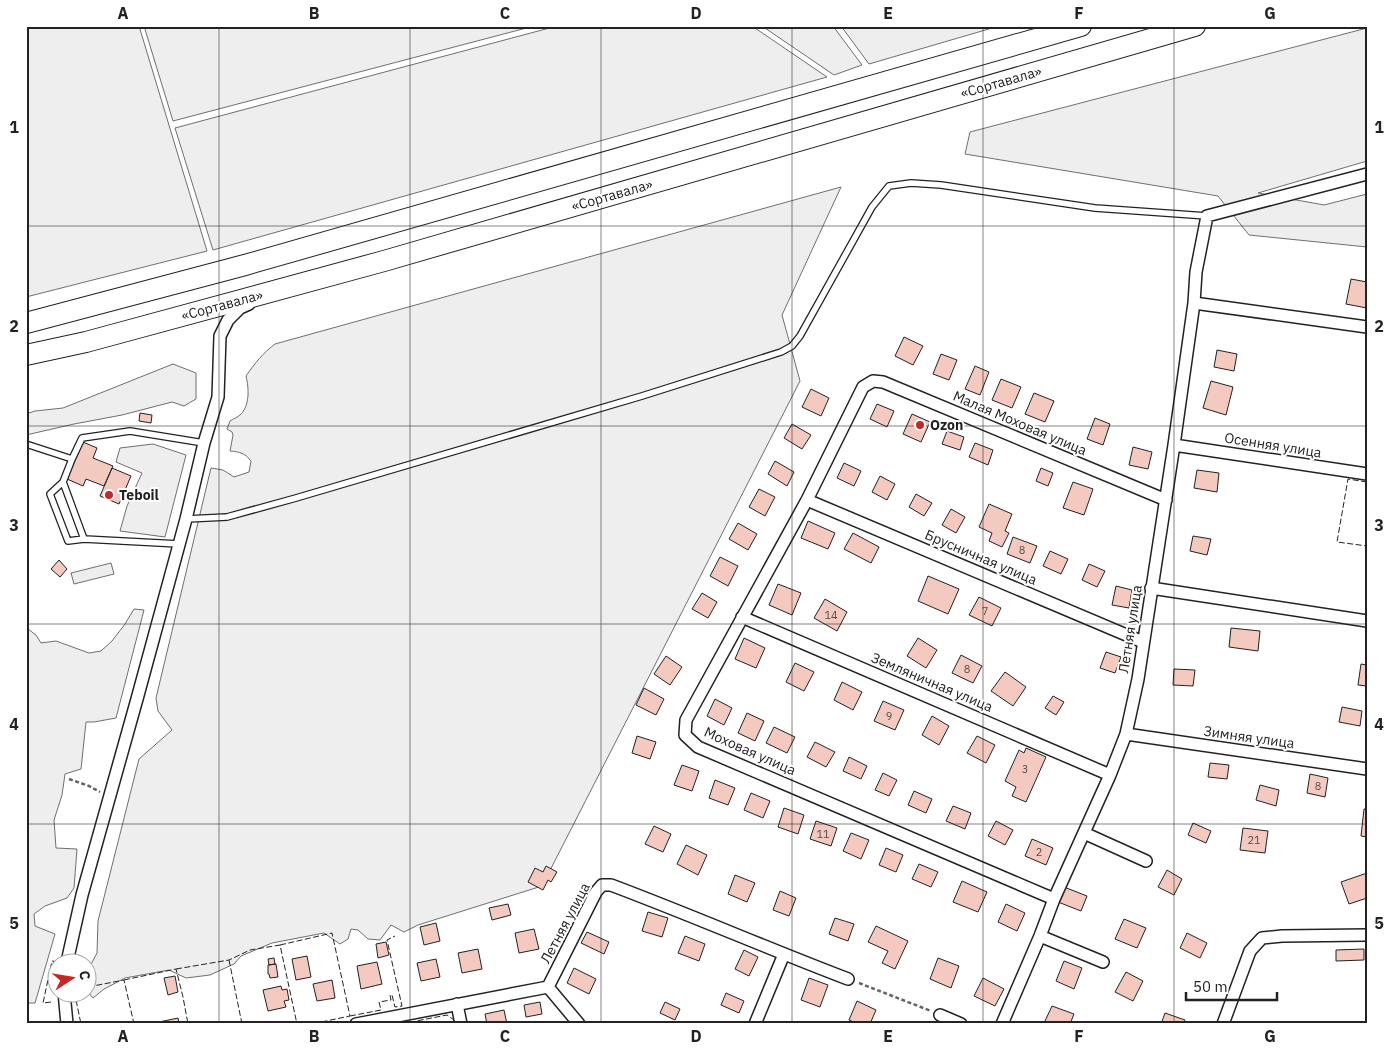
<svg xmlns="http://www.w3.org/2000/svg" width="1393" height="1050" viewBox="0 0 1393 1050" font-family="'IBM Plex Sans',sans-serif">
  <rect width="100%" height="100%" fill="#fff"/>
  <!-- green -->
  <path fill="#eee" stroke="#6f6f6f" d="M26,26H139L207,251L26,297Z
    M144,26H534L173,121Z
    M557,26H752L827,77L213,250L175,128Z
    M762,26H833L862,65L834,75Z
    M841,26H999L869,64Z
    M1367,28V161L1258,193L1324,205L1367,194V247L1249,235L1218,196L965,154L970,132Z
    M841,187L782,315L800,381L542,886L418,925L404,932L391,925L380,940L368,939L358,930L351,929L348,939L340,944L324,933L272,943L241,956L234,964L210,975L186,978L169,970L125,978L104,989L93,998L88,992V970L97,953L98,921L139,759L172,730L158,711L156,698L211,468L223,470L234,477L249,472L251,461C245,453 240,452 230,451L233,435L232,432L227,429L230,421C233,419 238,417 240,415C250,406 249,388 246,376C255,363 263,353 275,344Z
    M173,364L196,373V399L184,406L172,402L122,415L74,424L26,435V414L35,411L63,408Z
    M153,444L186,455L165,537L120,531L127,506L142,473L116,462L120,448Z
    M134,609L144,610L116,718L94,722H86L81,769L65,774L62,795L54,820L56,848L77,849L74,888L67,898L45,906L34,914L35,926L55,934L35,1003H26V630L28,629L36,635L41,643L56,641L89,653L101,651L112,641L125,624Z"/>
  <!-- parking -->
  <path fill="#ededed" stroke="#6f6f6f" d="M111,563L114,574L74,584L71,573Z"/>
  <!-- building -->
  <path fill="#f3c9c0" stroke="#222" d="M1351,279L1367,282V308L1346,304Z
    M904,337L923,346L913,365L895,356Z
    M1217,350L1237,354L1234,371L1214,367Z
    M941,354L957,360L949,380L933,374Z
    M975,366L989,372L980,395L965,389Z
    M1001,379L1021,387L1012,408L992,400Z
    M1211,381L1233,387L1226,415L1203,408Z
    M811,389L829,398L821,416L802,407Z
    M1034,393L1054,401L1045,422L1025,414Z
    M877,404L894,411L887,427L870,419Z
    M140,413L152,415L151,423L139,421Z
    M912,414L930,422L921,442L903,434Z
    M1095,418L1110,424L1103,445L1087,439Z
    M792,424L811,435L802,449L784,438Z
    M947,431L964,437L960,450L942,444Z
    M83,442L97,448L93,458L113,466L104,486L86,479L83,486L67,479Z
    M975,443L993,450L988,465L969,457Z
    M1133,447L1152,452L1148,469L1129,465Z
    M775,461L794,472L787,486L768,474Z
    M844,463L861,471L854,486L837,478Z
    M112,468L131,476L119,504L100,496Z
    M1041,468L1053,473L1048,486L1036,481Z
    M1197,470L1219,473L1217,492L1194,488Z
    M880,476L895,484L887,500L872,492Z
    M1073,482L1093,489L1084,515L1063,508Z
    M759,489L775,497L765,516L749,507Z
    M916,494L932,503L924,516L909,507Z
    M989,504L1012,514L1005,531L1009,533L1002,547L989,541L992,533L979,527Z
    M951,509L965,517L956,533L942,525Z
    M808,521L835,533L828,549L801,538Z
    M738,523L757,534L748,550L729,539Z
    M853,533L879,547L871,563L844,549Z
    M1193,536L1211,539L1207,555L1190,551Z
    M1013,537L1037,546L1030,563L1007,554Z
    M1050,551L1068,559L1061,574L1043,566Z
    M720,557L738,566L728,586L710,576Z
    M59,560L67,569L60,577L51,569Z
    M1089,564L1105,571L1097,587L1082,580Z
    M928,576L959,589L948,614L918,601Z
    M778,584L801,593L792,615L769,605Z
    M1116,586L1132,590L1129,608L1112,605Z
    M702,593L717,602L708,618L692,609Z
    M979,597L1001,608L992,626L969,615Z
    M825,599L847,612L837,631L814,618Z
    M1231,628L1260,631L1258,651L1229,647Z
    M744,638L765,648L756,668L735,659Z
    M918,638L937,650L926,668L907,656Z
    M1106,652L1121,657L1115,673L1100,668Z
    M961,655L982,666L973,683L952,673Z
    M666,656L682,667L670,685L654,674Z
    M795,663L814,672L804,691L786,682Z
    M1361,664L1367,665V686L1358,685Z
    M1174,669L1195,670L1193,686L1173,685Z
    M1005,672L1026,687L1013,706L991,691Z
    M842,682L862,692L853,710L834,700Z
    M644,688L664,699L656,715L636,705Z
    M1053,696L1064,702L1056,715L1045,708Z
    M715,699L732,708L724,725L707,716Z
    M883,701L904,710L895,730L874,721Z
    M1342,707L1362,711L1360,726L1339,722Z
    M747,713L764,721L755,741L738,733Z
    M932,716L949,726L939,745L922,735Z
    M774,727L795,737L787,753L766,743Z
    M637,736L656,742L650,759L632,753Z
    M977,736L995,745L986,763L967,753Z
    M815,742L835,752L826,767L807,757Z
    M1026,748L1046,757L1026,802L1012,796L1016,787L1005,781L1019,750L1024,753Z
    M849,757L867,766L861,779L843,771Z
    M1210,763L1229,765L1227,779L1208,777Z
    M682,765L699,771L692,791L674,785Z
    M883,773L897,780L889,796L875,790Z
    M1310,774L1328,778L1325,797L1307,793Z
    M715,780L735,788L728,805L709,798Z
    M1260,785L1279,790L1276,806L1256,800Z
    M914,791L932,799L926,813L908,805Z
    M751,793L770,801L763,818L744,810Z
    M953,806L971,813L965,829L946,821Z
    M784,808L804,815L798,834L778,827Z
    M1364,809H1367V837L1361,836Z
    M816,821L837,828L831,846L810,839Z
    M996,821L1013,830L1005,845L988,836Z
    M1193,823L1211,831L1206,843L1188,835Z
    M654,826L671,834L663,852L645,844Z
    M1243,828L1268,831L1265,853L1240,850Z
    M851,833L869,840L861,859L843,851Z
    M1032,839L1053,848L1046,865L1025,856Z
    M686,845L707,855L698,875L677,864Z
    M886,848L903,855L896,872L879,865Z
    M919,864L938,872L931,887L912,879Z
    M546,866L557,872L551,882L548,880L543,890L528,882L535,868L543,872Z
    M1167,870L1182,879L1174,895L1158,887Z
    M1367,873V898L1349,904L1341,882Z
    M735,875L755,883L747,902L728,894Z
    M962,881L987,892L978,912L953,902Z
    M1064,887L1087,896L1081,911L1058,902Z
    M780,891L796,898L789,916L773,910Z
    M508,904L511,915L492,920L489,908Z
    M1006,904L1025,913L1017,931L998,922Z
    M648,912L668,918L662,937L642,931Z
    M835,918L854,924L848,941L829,934Z
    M1124,919L1146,928L1137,948L1115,939Z
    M436,923L440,941L424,945L420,927Z
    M876,926L908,941L895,969L882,963L888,951L868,942Z
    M534,929L539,949L519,953L515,933Z
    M587,932L609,942L604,954L581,943Z
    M1187,933L1207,943L1200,958L1180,948Z
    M685,936L705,944L699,961L678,953Z
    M386,942L389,955L378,958L376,944Z
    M478,949L482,969L462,973L458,953Z
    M1364,949V960L1336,961V950Z
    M744,950L758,957L749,976L735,969Z
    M307,956L311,977L296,980L292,959Z
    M274,958L275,964L269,965L268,959Z
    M938,958L959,966L951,988L930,979Z
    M436,959L440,977L421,981L417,963Z
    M1064,961L1082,968L1074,989L1056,981Z
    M377,962L382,984L361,989L357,966Z
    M276,964L278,977L270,978L269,974H268V965Z
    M574,968L596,979L589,994L567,983Z
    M1126,972L1143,981L1133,1001L1115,992Z
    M175,976L178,992L168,995L164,978Z
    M809,978L828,985L820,1007L801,1000Z
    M983,978L1004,989L995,1006L974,996Z
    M332,980L335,998L317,1001L313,984Z
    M281,986L282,990L287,989L289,1000L284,1001L286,1007L268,1011L263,990Z
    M726,993L744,1001L739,1013L721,1005Z
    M857,1001L876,1010L870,1024H858L849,1020Z
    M540,1002L542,1014L526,1017L524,1005Z
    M665,1002L680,1009L675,1020L660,1013Z
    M1052,1006L1074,1014L1070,1024H1051L1045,1021Z
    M504,1010L507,1024H487L485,1014Z
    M1165,1013L1185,1020L1183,1024H1161Z
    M178,1018L179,1023L181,1022V1024H159V1022Z"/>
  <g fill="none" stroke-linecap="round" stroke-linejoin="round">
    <defs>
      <path id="lane" d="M26,444L72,459
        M63,482L50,494L68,541L84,539
        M186,519L227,517L296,498L642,396L781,352L792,346L800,336L872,207L889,186L911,183L941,185L1095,208L1207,216
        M179,544L84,539L63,482L72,459L82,438L130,431L204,443"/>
      <path id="street" d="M1194,303L1367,327
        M1174,445L1367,474
        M807,500L1143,642
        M1151,588L1367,621
        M742,617L1110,775
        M1126,734L1367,769
        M1084,833L1146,861
        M1054,899L698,747L685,735L686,720L807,500L863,387L873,381L883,382L1166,500
        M1040,936L1103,962
        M67,962L82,895L137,699L186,519L204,443L218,397L220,336L228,320L240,308L249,304
        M548,987L579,1024
        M64,992L67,1024
        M457,1004L461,1024
        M940,1015L961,1024
        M356,1024L548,987L596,892L602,885H611C691,915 769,949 848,979
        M755,1024L784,954
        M1002,1024L1040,936L1054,899L1110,775L1126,734L1138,679L1174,445L1194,303L1196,272L1207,216L1367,174
        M1223,1024L1250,951L1262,938L1282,936L1367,935"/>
      <path id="highway" d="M26,323L245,265L1081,26
        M26,355L86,342L384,261L1195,26"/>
    </defs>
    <!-- lane casing -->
    <use href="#lane" stroke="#222" stroke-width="8"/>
    <!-- street casing -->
    <use href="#street" stroke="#222" stroke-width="14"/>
    <!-- highway casing -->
    <use href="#highway" stroke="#222" stroke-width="22"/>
    <!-- path -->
    <path stroke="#646464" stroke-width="2.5" stroke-dasharray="4 2.5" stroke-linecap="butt" d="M69,779L89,786L100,792
      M859,983L931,1011"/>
    <!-- lane -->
    <use href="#lane" stroke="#fff" stroke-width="5.5"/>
    <!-- street -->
    <use href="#street" stroke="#fff" stroke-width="11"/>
    <!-- highway -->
    <use href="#highway" stroke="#fff" stroke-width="20"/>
    <!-- fence -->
    <path stroke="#222" stroke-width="1" stroke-dasharray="6 2.5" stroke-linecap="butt" d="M1367,482L1348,479L1337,542L1367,546
      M280,945L332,933L350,1016L312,1024
      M229,960L242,1024
      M176,969L229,960L250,950L280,945L297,1024
      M124,980L176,969L183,997L188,1024
      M88,987L124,980L134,1024
      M76,992L75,995L81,1024
      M51,1002L43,1003L52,961L58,962
      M350,1016L381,1010L379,1002L391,1000L390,995H392L395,1007L402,1006L387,940L395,936
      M401,1024L447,1015L454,1020L455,1024"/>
  </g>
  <!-- grid -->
  <path fill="none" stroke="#222" stroke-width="1" stroke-opacity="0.55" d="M219,26V1024M410,26V1024M601,26V1024M792,26V1024M983,26V1024M1174,26V1024M26,226H1367M26,426H1367M26,624H1367M26,824H1367"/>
  <!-- markers -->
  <g fill="#c62828" stroke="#fff" stroke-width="2">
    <circle cx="920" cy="425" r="5"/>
    <circle cx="109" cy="495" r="5"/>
  </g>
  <g text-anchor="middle" stroke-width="4" stroke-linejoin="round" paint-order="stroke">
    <!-- number labels -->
    <g font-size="11" fill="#564c4a">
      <text x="1022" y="554">8</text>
      <text x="985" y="615">7</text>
      <text x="831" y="619">14</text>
      <text x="967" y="673">8</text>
      <text x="889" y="720">9</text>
      <text x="1025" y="773">3</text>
      <text x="1318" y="790">8</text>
      <text x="823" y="838">11</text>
      <text x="1254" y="844">21</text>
      <text x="1039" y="856">2</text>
    </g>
    <!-- street labels -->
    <g font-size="14" fill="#222" stroke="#fff">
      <text transform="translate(1001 82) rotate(-16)" y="5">«Сортавала»</text>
      <text transform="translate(612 195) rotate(-16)" y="5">«Сортавала»</text>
      <text transform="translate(222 305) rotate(-15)" y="5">«Сортавала»</text>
      <text transform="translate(1020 423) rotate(23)" y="5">Малая Моховая улица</text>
      <text transform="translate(1273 445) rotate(9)" y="5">Осенняя улица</text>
      <text transform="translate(981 557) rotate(23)" y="5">Брусничная улица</text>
      <text transform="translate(1130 629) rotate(-81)" y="5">Летняя улица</text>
      <text transform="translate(932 682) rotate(23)" y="5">Земляничная улица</text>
      <text transform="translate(1249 737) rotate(8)" y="5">Зимняя улица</text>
      <text transform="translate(750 751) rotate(24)" y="5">Моховая улица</text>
      <text transform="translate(565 923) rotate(-62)" y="5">Летняя улица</text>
    </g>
    <!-- poi labels -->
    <g font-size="14" font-weight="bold" fill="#222" stroke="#fff" text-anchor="start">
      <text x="930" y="430">Ozon</text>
      <text x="119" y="500">Teboil</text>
    </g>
  </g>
  <!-- border -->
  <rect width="1393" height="1050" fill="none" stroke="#ffffff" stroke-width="55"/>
  <!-- north arrow -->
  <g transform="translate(72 978) rotate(78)"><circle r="24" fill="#ffffff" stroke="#a7a7a7"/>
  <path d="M0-4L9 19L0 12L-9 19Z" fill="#c62828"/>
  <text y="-8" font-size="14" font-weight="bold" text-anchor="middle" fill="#222222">С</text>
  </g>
  <!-- scale -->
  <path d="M1186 992v8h91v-8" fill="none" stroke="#222222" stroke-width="2.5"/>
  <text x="1193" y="992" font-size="15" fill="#222222" stroke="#ffffff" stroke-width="4" paint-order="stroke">50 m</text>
  <rect x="28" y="28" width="1338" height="994" fill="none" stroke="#222" stroke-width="2"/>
  <g font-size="16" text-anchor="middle" font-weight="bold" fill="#222">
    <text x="123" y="19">A</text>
    <text x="314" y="19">B</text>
    <text x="505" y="19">C</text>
    <text x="696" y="19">D</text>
    <text x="888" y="19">E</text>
    <text x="1079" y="19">F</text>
    <text x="1270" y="19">G</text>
    <text x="14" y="133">1</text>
    <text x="1379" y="133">1</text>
    <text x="14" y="332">2</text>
    <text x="1379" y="332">2</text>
    <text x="14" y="531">3</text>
    <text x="1379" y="531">3</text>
    <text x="14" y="730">4</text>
    <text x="1379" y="730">4</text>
    <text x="14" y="929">5</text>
    <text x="1379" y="929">5</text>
    <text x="123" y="1042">A</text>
    <text x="314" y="1042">B</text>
    <text x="505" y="1042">C</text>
    <text x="696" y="1042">D</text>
    <text x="888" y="1042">E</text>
    <text x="1079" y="1042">F</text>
    <text x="1270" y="1042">G</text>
  </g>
</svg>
